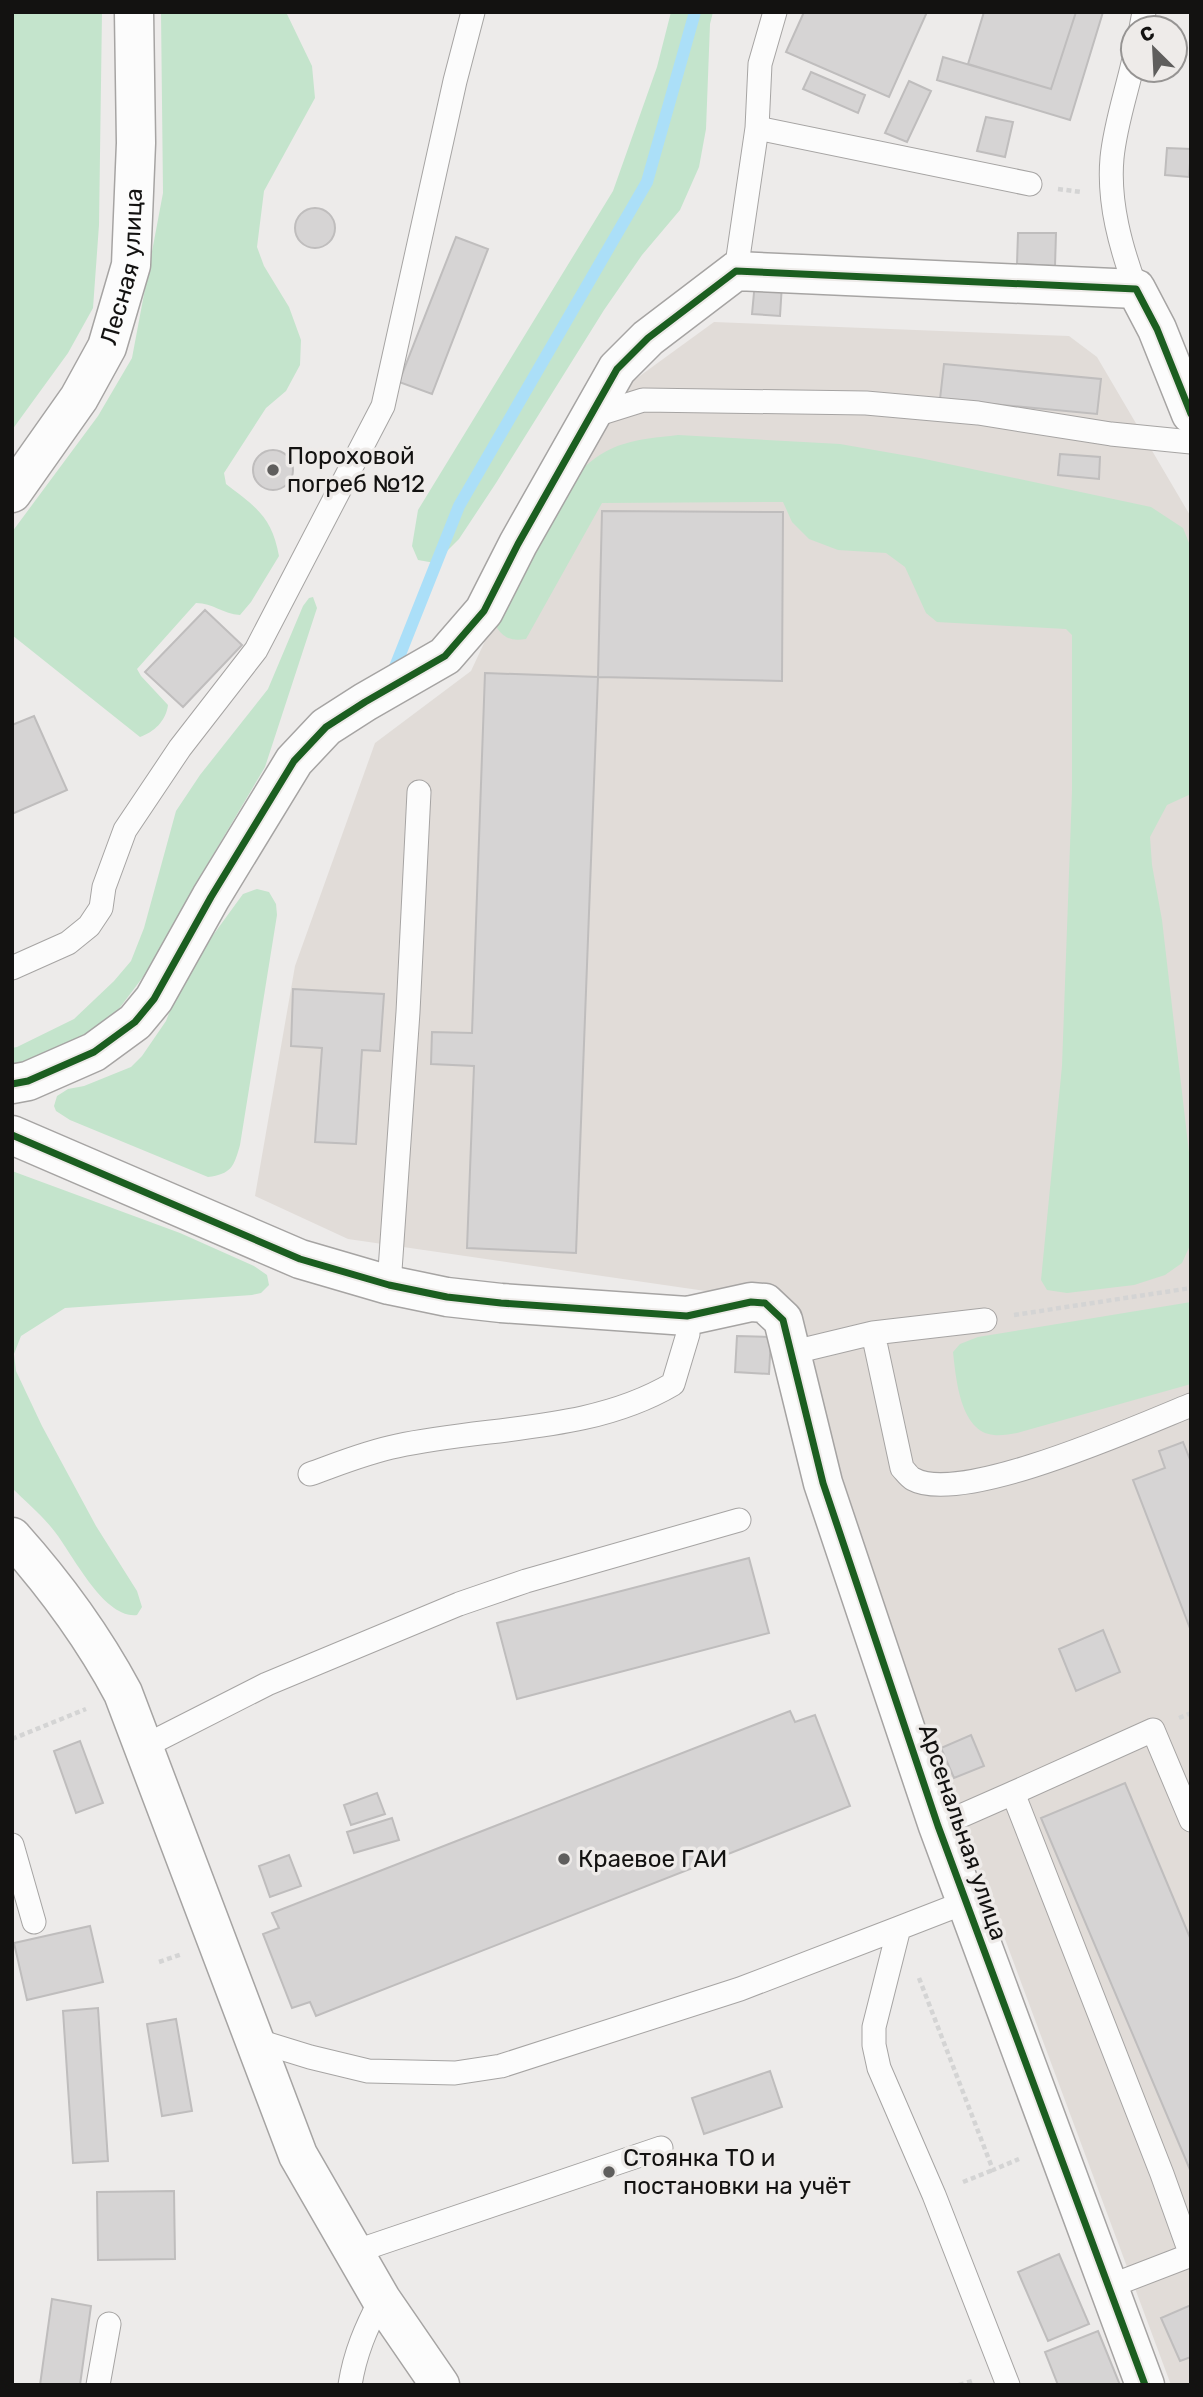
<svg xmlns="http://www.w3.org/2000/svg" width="1203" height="2397" viewBox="0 0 1203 2397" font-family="Rubik,sans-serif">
  <rect width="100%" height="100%" fill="#edebea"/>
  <!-- built -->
  <path fill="#e1dcd8" d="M714,322L1069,336L1097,357L1191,517V2385H1171L767,1300L348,1239L255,1196L295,966L375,743L471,671L593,410Z"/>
  <!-- green -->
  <path fill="#c4e4cc" d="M12,12H102L99,225L93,308L68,353L12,430Z
    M161,12H286L312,66L315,98L264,191L257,247L264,266L289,307L301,340L300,365L286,391L266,408L224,473L226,484C256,507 272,517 279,556L251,602L240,615C223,614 213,603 196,603L137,669L141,676L168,705C166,721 154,732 140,737L12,635V532L98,416L132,358L163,193Z
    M671,12H713L710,24L706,129L699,167L680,210L642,255L604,310L496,483L459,539L435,563L418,560L412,546L418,510L613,191L657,67Z
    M678,435L840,444L920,458L1151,507L1183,528L1191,548V794L1167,805L1150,837L1152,865L1162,920L1191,1170V1243L1182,1263L1165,1275L1134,1285L1067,1293L1047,1290L1041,1280L1062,1066L1072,791V635L1066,629L937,622L926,613L905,567L886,553L838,550L809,539L792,522L783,502L602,503L526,639C512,641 505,639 497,628L499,610L578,473C610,441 635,440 678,435Z
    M313,597L317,608L265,767L191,892L152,965L109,1022L63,1051L12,1066V1048L17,1047L74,1019L114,981L131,961L144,928L176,811L200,775L268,689L303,606L309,598Z
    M257,889L269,892L276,904L277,915L240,1145C234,1167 231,1174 208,1177L70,1120L56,1111L54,1106L57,1096L68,1089L84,1086L131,1067L142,1056L166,1021L184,975L243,894Z
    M12,1171L180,1233L254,1266L267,1275L269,1285L261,1293L252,1295L65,1308L21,1336L14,1354L16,1371L42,1426L96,1526L137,1591L142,1607L137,1615C104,1619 73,1555 55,1532C43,1516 26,1502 12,1488Z
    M1191,1302V1384L1017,1433C1010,1434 1001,1436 994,1435C960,1432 956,1378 953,1352L960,1344L978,1337Z"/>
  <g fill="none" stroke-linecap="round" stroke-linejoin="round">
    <!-- stream -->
    <path stroke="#abdff8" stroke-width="12" d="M391,677L459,506L647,182L695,12"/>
  </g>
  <!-- building -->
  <path fill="#d6d4d4" stroke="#bfbdbd" stroke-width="2" d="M804,12H927L889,97L786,52Z
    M984,12H1076L1051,89L968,64Z
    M1076,12H1103L1070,120L937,80L943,57L1051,89Z
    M811,72L865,95L858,113L803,89Z
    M909,81L931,91L907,142L885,133Z
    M986,117L1013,122L1005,157L977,151Z
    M1167,148L1191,149L1189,177L1165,175Z
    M295 228a20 20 0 1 1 40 0a20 20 0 1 1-40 0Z
    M1018,233H1056L1055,266L1017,264Z
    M456,237L488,249L432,394L399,382Z
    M755,282L782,284L780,316L752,314Z
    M944,364L1101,379L1097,414L940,399Z
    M253 470a20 20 0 1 1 40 0a20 20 0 1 1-40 0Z
    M1060,454L1100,457L1099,479L1058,475Z
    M602,511L783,512L782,681L598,677Z
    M205,610L242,645L183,707L145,672Z
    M485,673L598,677L576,1253L467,1248L474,1066L431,1064L432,1032L472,1033Z
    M34,716L67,790L12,814V725Z
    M293,989L384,994L380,1051L362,1050L356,1144L315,1142L322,1048L291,1046Z
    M737,1336L771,1337L769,1374L735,1372Z
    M1183,1442L1191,1462V1631L1133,1480L1165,1468L1159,1451Z
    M749,1558L769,1633L517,1699L497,1623Z
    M1103,1630L1120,1672L1076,1691L1059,1649Z
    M790,1711L795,1722L815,1715L850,1806L316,2016L310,2002L292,2008L263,1934L279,1928L272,1913Z
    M971,1735L984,1766L954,1778L941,1748Z
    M80,1741L103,1803L76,1813L54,1751Z
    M1125,1783L1191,1940V2172L1041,1818Z
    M377,1793L385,1814L351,1825L344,1805Z
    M392,1818L399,1840L354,1853L347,1832Z
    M289,1855L301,1886L270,1897L259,1866Z
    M90,1926L103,1982L27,2000L14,1943Z
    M98,2008L108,2161L73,2163L63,2011Z
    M176,2019L192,2111L162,2116L147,2024Z
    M770,2071L782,2107L704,2134L692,2098Z
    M174,2191L175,2259L98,2260L97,2192Z
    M1059,2254L1089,2324L1048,2341L1018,2272Z
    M52,2299L91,2306L80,2385H40Z
    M1191,2305V2357L1180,2361L1161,2318Z
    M1098,2331L1120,2385H1058L1045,2352Z"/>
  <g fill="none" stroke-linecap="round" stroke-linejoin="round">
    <defs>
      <path id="lane" d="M1141,28L1144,12
        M1133,63C1126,94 1115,126 1112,158C1108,203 1121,248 1136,289
        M757,128L1030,184
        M736,271L757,128L760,64L775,12
        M592,416L643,400L866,403L978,413L1111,434L1191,442
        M12,968L68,943L89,926L101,908L104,887L125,830L180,748L256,650L383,406L455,81L473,12
        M389,1285L408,1012L419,792
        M873,1333L902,1468C905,1471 909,1477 913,1479C961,1506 1139,1426 1191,1405
        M790,1353L873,1333L985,1320
        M310,1474C338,1464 367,1452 397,1446C489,1426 590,1433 673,1384L688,1334L687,1316
        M145,1746L267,1684L459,1604L526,1581L739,1520
        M1013,1793L1153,1730L1191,1820
        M938,1826L1013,1793L1162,2174L1191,2255
        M12,1845L34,1922
        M966,1902L899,1928L874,2027V2045L879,2068L934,2195L1008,2385
        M255,2040L310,2057L368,2071L455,2073L501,2066L740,1989L899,1928
        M354,2252L661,2148
        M1108,2287L1191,2255
        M98,2385L109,2324
        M350,2385C355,2353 366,2328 381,2299"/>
      <path id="street" d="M12,1084L28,1081L94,1052L135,1022L154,999L211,897L294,761L326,727L365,702L445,656L484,611L518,544L617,369L648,338L736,271L1136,289L1157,329L1191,414
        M12,1135L300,1259L389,1285L447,1297L501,1303L687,1316L751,1302L765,1303L783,1320L823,1483L938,1826L1145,2385
        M12,1537C55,1585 93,1637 123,1693L298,2155L381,2299L440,2385"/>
      <g id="secondary">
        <path id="s1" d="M12,493L79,398L107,347L131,265L136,143L134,12"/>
      </g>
    </defs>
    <!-- lane casing -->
    <use href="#lane" stroke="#a6a4a3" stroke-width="25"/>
    <!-- street casing -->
    <use href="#street" stroke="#a6a4a3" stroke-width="41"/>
    <!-- secondary casing -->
    <use href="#secondary" stroke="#a6a4a3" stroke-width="41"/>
    <!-- path -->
    <path stroke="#d4d4d4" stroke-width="4.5" stroke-dasharray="5 3.5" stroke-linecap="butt" d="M1058,189L1081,192
      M1014,1315L1191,1288
      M1179,1718L1191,1713
      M12,1739L86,1709
      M159,1962L182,1954
      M919,1978L993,2170L1019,2159
      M963,2182L993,2170
      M959,2385L972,2381"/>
    <!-- lane -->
    <use href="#lane" stroke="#fcfcfc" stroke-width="23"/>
    <!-- street -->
    <use href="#street" stroke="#fcfcfc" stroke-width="38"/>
    <!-- secondary -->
    <use href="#secondary" stroke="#fcfcfc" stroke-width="38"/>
    <defs>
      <path id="cycleway" d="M12,1084L28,1081L94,1052L135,1022L154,999L211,897L294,761L326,727L365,702L445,656L484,611L518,544L617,369L648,338L736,271L1136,289L1157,329L1191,414
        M12,1135L300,1259L389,1285L447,1297L501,1303L687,1316L751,1302L765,1303L783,1320L823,1483L938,1826L1145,2385"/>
    </defs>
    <!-- cycleway casing -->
    <use href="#cycleway" stroke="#eeebe9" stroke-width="11"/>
    <!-- cycleway -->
    <use href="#cycleway" stroke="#1b5e20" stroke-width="7"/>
  </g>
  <!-- markers -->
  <g fill="#5f5e5d" stroke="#eeebe9" stroke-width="2.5">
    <circle cx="273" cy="470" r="7"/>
    <circle cx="564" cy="1859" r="7"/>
    <circle cx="609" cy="2172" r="7"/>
  </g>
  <g text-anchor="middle" stroke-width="7" stroke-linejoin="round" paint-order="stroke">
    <!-- street labels -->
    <g font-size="24" fill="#131211" stroke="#eeebe9">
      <text dy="8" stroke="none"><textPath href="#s1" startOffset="257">Лесная улица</textPath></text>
      <text transform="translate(963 1832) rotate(71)" y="8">Арсенальная улица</text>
    </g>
    <!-- poi labels -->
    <g font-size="24" fill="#131211" stroke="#eeebe9" text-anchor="start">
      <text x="287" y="464">Пороховой<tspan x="287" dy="28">погреб №12</tspan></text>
      <text x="578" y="1867">Краевое ГАИ</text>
      <text x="623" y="2166">Стоянка ТО и<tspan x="623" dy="28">постановки на учёт</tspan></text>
    </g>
  </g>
  <!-- border -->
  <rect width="1203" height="2397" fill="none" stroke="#131211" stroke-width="28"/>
  <!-- north arrow -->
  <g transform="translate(1154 49) rotate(336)"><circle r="33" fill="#eeebe9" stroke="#969493" stroke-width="2"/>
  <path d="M0-5L12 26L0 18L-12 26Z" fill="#5f5e5d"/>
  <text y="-10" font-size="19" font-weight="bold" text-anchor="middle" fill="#131211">С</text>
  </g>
</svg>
